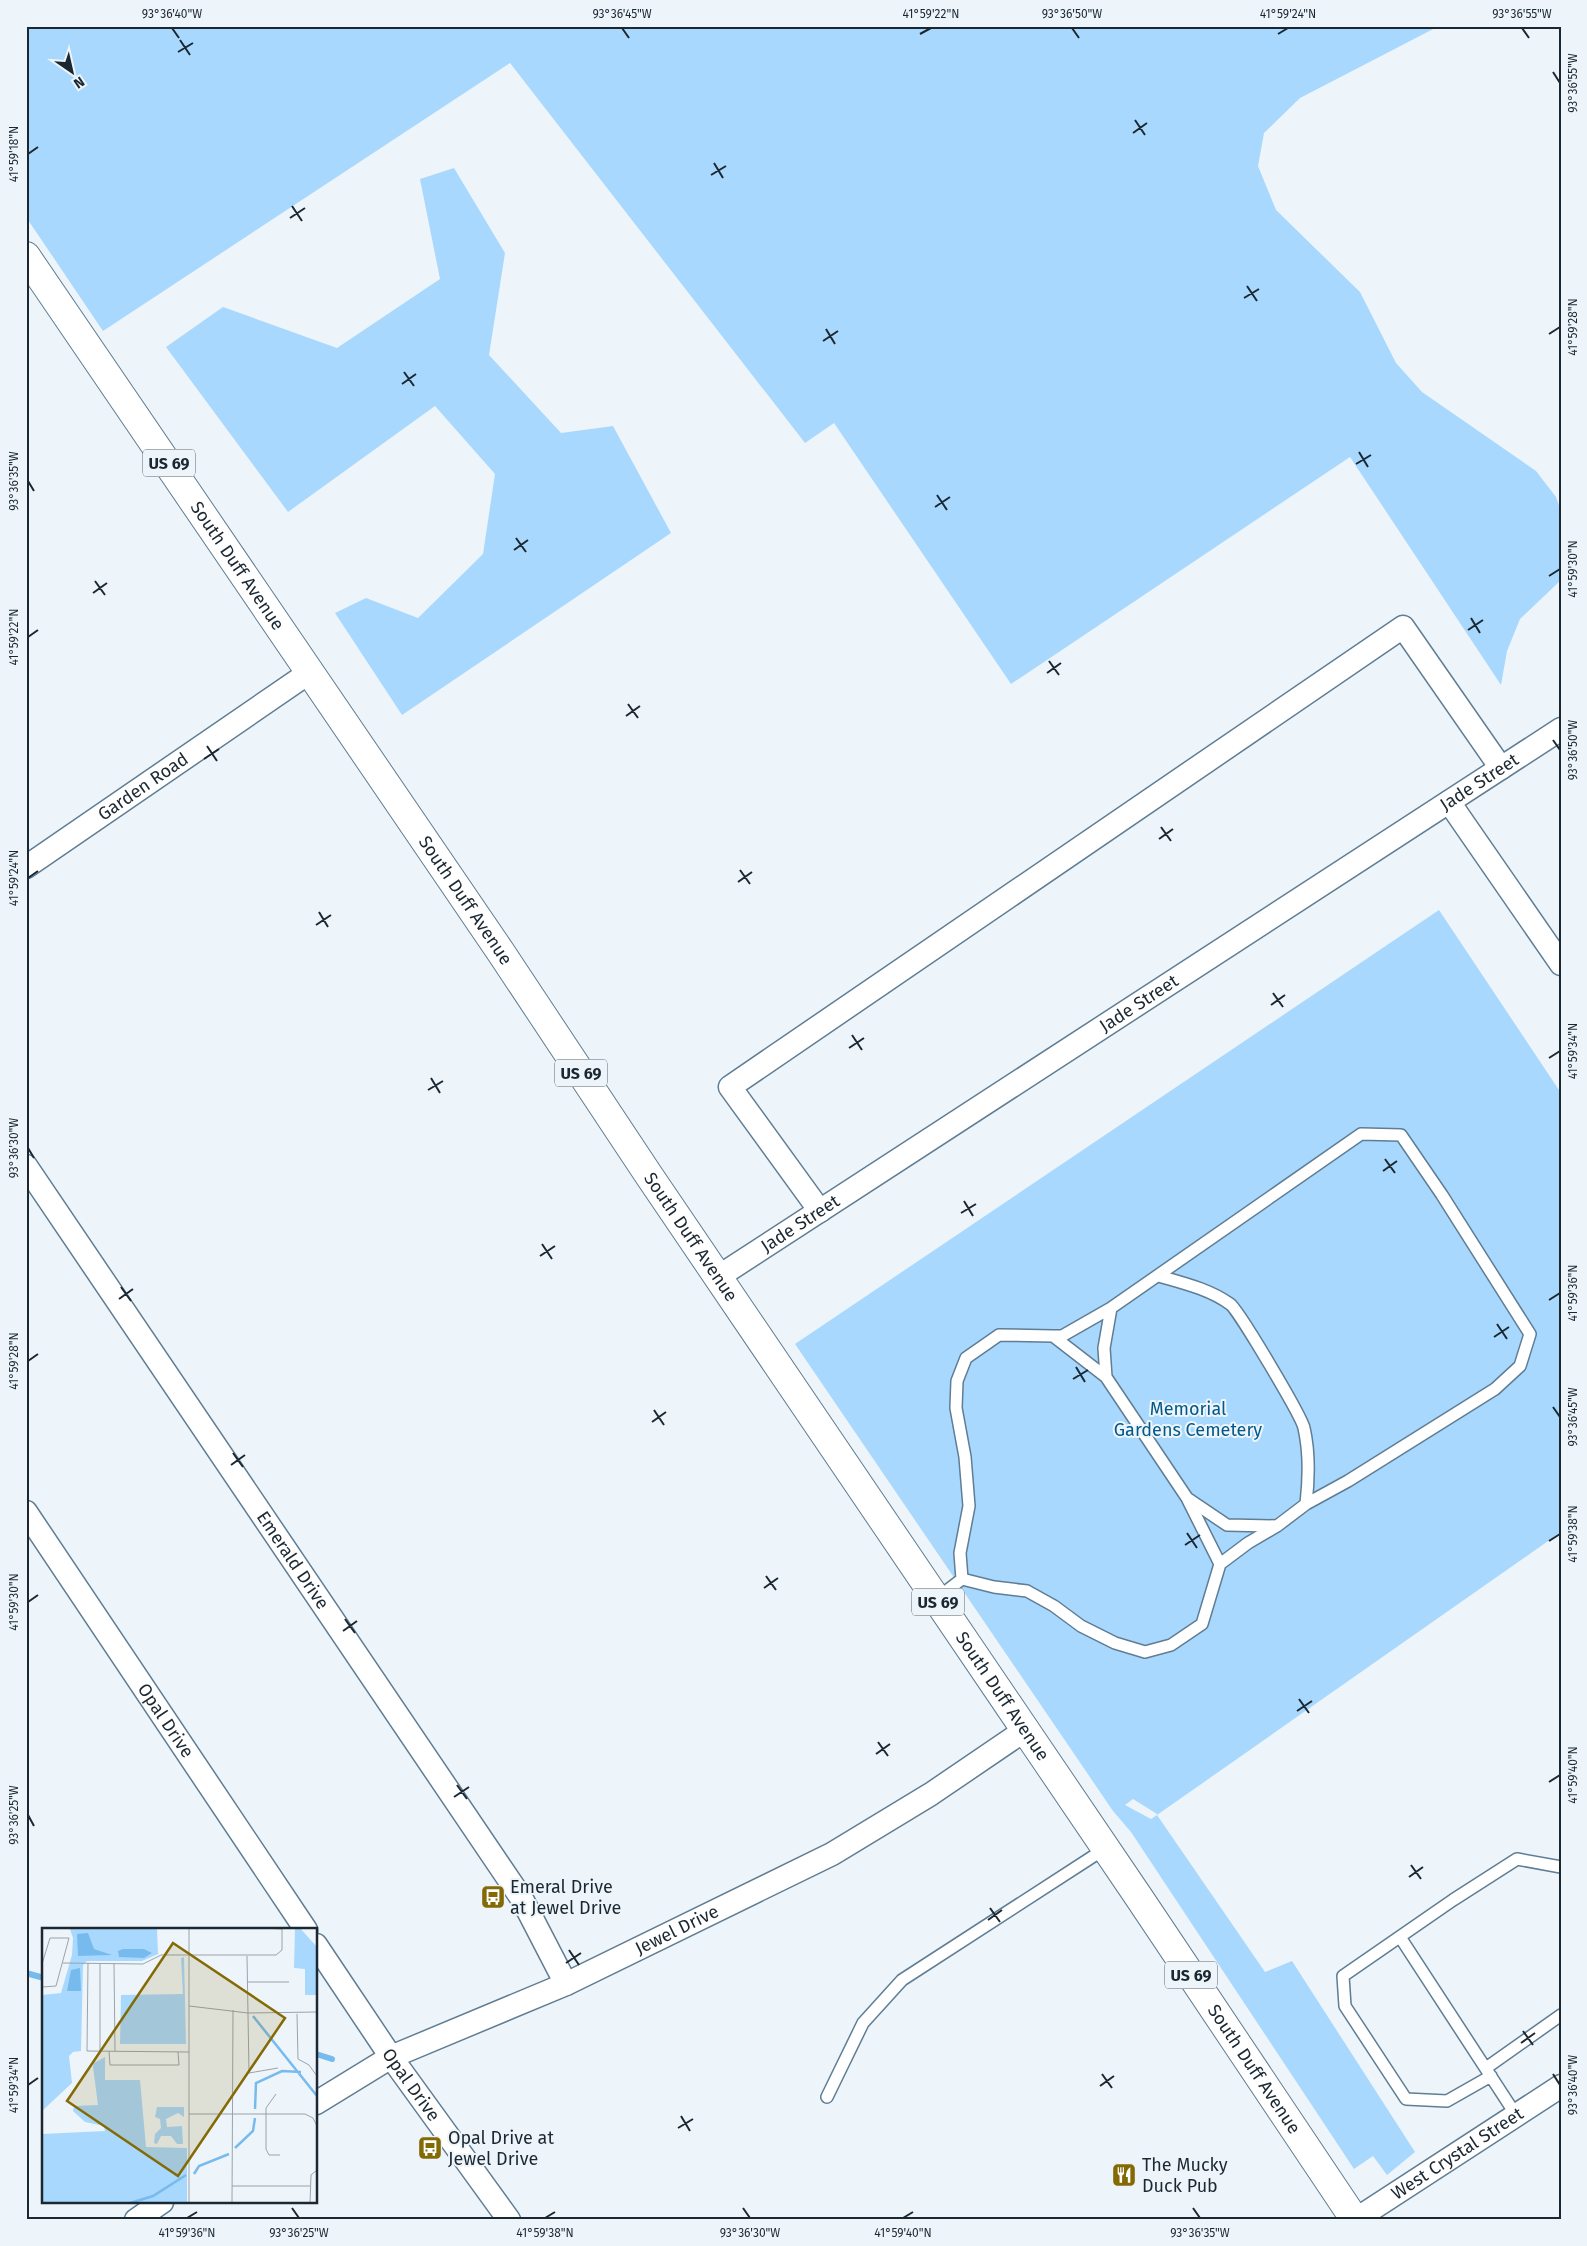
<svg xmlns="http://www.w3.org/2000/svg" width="1587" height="2246" viewBox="0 0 1587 2246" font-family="'Fira Sans',sans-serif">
  <rect width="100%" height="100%" fill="#eef5fa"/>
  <!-- green -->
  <path fill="#a8d8fd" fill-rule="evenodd" d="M26,26H1439L1300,98L1264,133L1258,166L1276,210L1360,292L1396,363L1422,392L1536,471L1556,497L1561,511V580L1520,619L1507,651L1501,685L1350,457L1011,684L834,423L805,443L510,63L103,331L26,217Z
    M454,168L505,253L489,355L561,433L613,426L671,533L402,715L335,613L366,598L418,618L483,554L495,474L435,406L288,512L166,347L223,307L337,348L440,279L420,179Z
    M1439,910L1561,1093V1532L1157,1815L1265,1972L1292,1961L1415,2152L1387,2175L1373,2156L1354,2169L1131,1832L1113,1811L795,1344ZM1133,1799L1157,1814V1815L1151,1819L1125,1805Z"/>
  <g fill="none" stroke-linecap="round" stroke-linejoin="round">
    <!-- stream -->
    <path stroke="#7be" stroke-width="6" d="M26,1973L44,1978
      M316,2054L332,2059"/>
    <defs>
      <path id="service" d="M1361,1134L1401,1135L1442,1195L1530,1334L1520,1366L1495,1389L1348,1481L1306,1504L1277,1526L1227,1525L1187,1498L1106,1377L1104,1348L1111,1308Z
        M1159,1276C1183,1283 1209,1289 1230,1304C1238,1309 1302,1417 1304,1428C1310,1454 1309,1478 1306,1504
        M1053,1336H1062L1111,1308
        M1188,1500L1220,1564
        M962,1579L994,1587L1027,1591L1054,1606L1081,1626L1115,1643L1145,1652L1171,1645L1202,1624L1220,1564L1248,1543L1277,1526
        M936,1599L962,1579L960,1553L969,1506L965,1457L956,1408L957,1381L966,1358L999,1335L1053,1336L1106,1377
        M1400,1937L1516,2115
        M1486,2068L1561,2015
        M1491,2076L1447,2101L1406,2099L1345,2006L1343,1976L1453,1900L1517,1859L1561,1867
        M827,2097L863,2023L902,1980L1106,1848"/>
      <g id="minor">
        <path d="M1449,802L1561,964"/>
        <path id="s1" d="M26,867L310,672"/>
        <path id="s2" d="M26,1166L522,1899L566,1984"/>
        <path d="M820,1211L730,1087L1403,627L1501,768"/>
        <path id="s3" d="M718,1277L1561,729"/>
        <path id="s4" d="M26,1512L306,1930"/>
        <path id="s5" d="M316,1945L391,2057L509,2220"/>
        <path id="s6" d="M316,2103L391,2057L566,1984L832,1854L931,1794L1025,1730"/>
        <path d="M136,2220L162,2202"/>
        <path id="s7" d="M1355,2220L1561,2086"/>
      </g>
      <g id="primary">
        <path id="s8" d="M26,256L500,951L648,1174L1138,1896L1355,2220"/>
      </g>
    </defs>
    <!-- service casing -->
    <use href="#service" stroke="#5f7d94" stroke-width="14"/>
    <!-- minor casing -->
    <use href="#minor" stroke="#5f7d94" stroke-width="25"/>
    <!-- primary casing -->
    <use href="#primary" stroke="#5f7d94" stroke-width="30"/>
    <!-- service -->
    <use href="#service" stroke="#fff" stroke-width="11"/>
    <!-- minor -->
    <use href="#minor" stroke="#fff" stroke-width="22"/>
    <!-- primary -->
    <use href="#primary" stroke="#fff" stroke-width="28"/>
  </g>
  <!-- ticks -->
  <path fill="none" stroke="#1b2832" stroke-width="2" d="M172,28L179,38M622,28L629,38M1072,28L1079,38M1522,28L1529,38M920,34L931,28M1278,34L1288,28M180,40L190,55M178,52L193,43M1553,72L1560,83M1135,120L1145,135M1133,133L1147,123M28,154L38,147M714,163L723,178M711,175L726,166M292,206L302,221M290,218L305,208M1247,286L1257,301M1244,298L1259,289M826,329L835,344M1549,334L1560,327M823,341L838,331M404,372L414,386M402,384L416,374M1359,452L1368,467M1356,464L1371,455M28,481L34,491M937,495L947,510M935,507L950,497M516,538L526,552M514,550L528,540M1549,576L1560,569M95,581L105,595M93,593L107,583M1471,618L1480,633M1468,630L1483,620M28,637L38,630M1049,661L1059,675M1047,673L1061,663M628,704L638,718M626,716L640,706M1553,740L1560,750M207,746L217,761M204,759L219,749M1161,827L1171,841M1159,839L1173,829M740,870L750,884M28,878L38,871M738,882L752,872M319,912L328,927M316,925L331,915M1273,993L1283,1007M1271,1005L1285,995M852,1035L862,1050M849,1048L864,1038M1549,1058L1560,1051M431,1078L440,1093M428,1090L443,1081M28,1148L34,1158M1385,1159L1395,1173M1383,1171L1397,1161M964,1201L973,1216M961,1213L976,1204M542,1244L552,1259M540,1256L555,1246M121,1287L131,1301M119,1299L133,1289M1549,1300L1560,1293M1497,1324L1507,1339M1494,1337L1509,1327M28,1361L38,1354M1076,1367L1085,1382M1073,1379L1088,1370M1553,1407L1560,1417M654,1410L664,1425M652,1422L666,1412M233,1453L243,1467M231,1465L245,1455M1187,1533L1197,1548M1549,1541L1560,1534M1185,1545L1200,1535M766,1576L776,1590M764,1588L778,1578M28,1602L38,1595M345,1619L355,1633M343,1631L357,1621M1299,1699L1309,1713M1297,1711L1312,1701M878,1742L888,1756M876,1754L890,1744M1549,1782L1560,1775M457,1785L467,1799M454,1797L469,1787M28,1815L34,1826M1411,1865L1421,1879M1409,1877L1423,1867M990,1908L1000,1922M988,1920L1002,1910M569,1950L579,1965M566,1963L581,1953M1523,2031L1533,2045M1521,2043L1535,2033M1102,2074L1112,2088M1553,2074L1560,2085M28,2085L38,2078M1100,2086L1114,2076M681,2116L690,2131M678,2128L693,2119M292,2208L299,2218M743,2208L750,2218M1193,2208L1200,2218M187,2218L197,2212M545,2218L555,2212M903,2218L913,2212"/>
  <!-- icons -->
  <defs>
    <symbol id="bus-square" viewBox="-11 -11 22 22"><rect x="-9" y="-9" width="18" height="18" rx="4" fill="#846a05" stroke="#eef5fa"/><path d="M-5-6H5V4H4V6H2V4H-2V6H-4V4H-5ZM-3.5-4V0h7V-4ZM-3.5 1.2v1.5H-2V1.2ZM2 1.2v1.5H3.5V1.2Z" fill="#fff"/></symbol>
    <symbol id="restaurant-square" viewBox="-11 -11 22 22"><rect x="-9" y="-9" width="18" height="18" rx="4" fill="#846a05" stroke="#eef5fa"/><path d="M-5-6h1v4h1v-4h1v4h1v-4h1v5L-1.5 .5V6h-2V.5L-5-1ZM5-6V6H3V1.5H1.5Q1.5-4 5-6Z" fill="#fff"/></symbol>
  </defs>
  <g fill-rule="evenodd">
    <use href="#bus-square" x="479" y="1883" width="28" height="28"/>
    <use href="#bus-square" x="416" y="2134" width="28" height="28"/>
    <use href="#restaurant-square" x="1110" y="2161" width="28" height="28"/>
  </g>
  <g text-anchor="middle" stroke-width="4" stroke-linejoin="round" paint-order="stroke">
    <!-- shield labels -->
    <g fill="#eef5fa" stroke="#5a666e" stroke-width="1">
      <rect x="143" y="449.5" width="52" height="27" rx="4"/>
      <rect x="555" y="1059.5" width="52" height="27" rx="4"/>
      <rect x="912" y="1588.5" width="52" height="27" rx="4"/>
      <rect x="1165" y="1961.5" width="52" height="27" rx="4"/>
    </g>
    <g font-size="16" font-weight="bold" fill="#1b2832">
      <text x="169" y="469">US 69</text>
      <text x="581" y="1079">US 69</text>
      <text x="938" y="1608">US 69</text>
      <text x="1191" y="1981">US 69</text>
    </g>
    <!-- street labels -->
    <g font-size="18" fill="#1b2832" stroke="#eef5fa">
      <text dy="6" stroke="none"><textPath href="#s8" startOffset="375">South Duff Avenue</textPath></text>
      <text dy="6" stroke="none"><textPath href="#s3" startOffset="908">Jade Street</textPath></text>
      <text dy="6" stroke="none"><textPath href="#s1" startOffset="142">Garden Road</textPath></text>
      <text dy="6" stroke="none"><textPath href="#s8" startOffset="780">South Duff Avenue</textPath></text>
      <text dy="6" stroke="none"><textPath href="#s3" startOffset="502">Jade Street</textPath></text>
      <text dy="6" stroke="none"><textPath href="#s3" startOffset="98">Jade Street</textPath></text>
      <text dy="6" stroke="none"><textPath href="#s8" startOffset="1185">South Duff Avenue</textPath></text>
      <text dy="6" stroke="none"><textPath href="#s2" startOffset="476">Emerald Drive</textPath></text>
      <text dy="6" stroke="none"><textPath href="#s8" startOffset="1740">South Duff Avenue</textPath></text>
      <text dy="6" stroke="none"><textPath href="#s4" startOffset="251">Opal Drive</textPath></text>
      <text dy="6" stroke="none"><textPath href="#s6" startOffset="401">Jewel Drive</textPath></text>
      <text dy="6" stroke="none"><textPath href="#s8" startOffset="2190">South Duff Avenue</textPath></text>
      <text dy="6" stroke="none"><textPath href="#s5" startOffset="169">Opal Drive</textPath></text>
      <text dy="6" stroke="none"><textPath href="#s7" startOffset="122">West Crystal Street</textPath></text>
    </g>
    <!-- park labels -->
    <g font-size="18" fill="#025989" stroke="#eef5fa">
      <text x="1188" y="1415">Memorial<tspan x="1188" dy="21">Gardens Cemetery</tspan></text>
    </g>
    <!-- poi labels -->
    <g font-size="18" fill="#1b2832" stroke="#eef5fa" text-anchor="start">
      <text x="510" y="1893">Emeral Drive<tspan x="510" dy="21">at Jewel Drive</tspan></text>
      <text x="448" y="2144">Opal Drive at<tspan x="448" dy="21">Jewel Drive</tspan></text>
      <text x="1142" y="2171">The Mucky<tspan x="1142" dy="21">Duck Pub</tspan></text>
    </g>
  </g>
  <!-- overview -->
  <g transform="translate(42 1928)">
    <rect width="275" height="275" fill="#eef5fa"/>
    <path d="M1,0H115L116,26L100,33H45L41,37L39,123L31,124L27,128L30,155L0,183V67L19,65L30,27L31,10L28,1ZM253,0H258L275,19V67H263V41L252,40ZM142,29L144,116H78L79,67L141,66L139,30ZM63,129V152H98L104,219L145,220V275H0V206L63,203L62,198L43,194L31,183L32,178L56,177L51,139L52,135ZM115,179H142V189L136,185L124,191L125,199L140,198L141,216H135L129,208H119L115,216L112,215L113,206L119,200L118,191L113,189Z" fill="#a8d8fd"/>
    <path d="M46,5L52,21L70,27L36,28L35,6ZM81,21H102L110,25L102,30L77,29L76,23ZM38,40L39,63H25L29,42Z" fill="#7be"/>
    <path fill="none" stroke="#7be" stroke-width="2.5" d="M211,88L275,168M213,181L214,155L240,143L259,144M193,220L211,203L213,190M152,246L157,238L187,226M88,275L111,268L144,247"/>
    <path fill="none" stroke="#9aa3aa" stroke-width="1" d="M147,0V275M220,0L240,1M205,28L207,145L236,140M21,35L101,36L119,27H234L240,22V0M46,35L45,123L147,124M0,36L8,10H27L14,58L0,59M72,36L73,123M205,54H247M147,78L206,85L275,84M255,86L256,131L267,137L275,148M58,123V36M67,123L68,137H137L136,124M234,166L224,180V221L227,227H238M147,186H263L271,190L275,198M190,258H268M190,275L191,82M268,275L269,247L275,242"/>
    <path fill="#846a05" fill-opacity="0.15" stroke="#846a05" stroke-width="2.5" d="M131,15L243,90L136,248L25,173Z"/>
    <rect width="275" height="275" fill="none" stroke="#1b2832" stroke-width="2.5"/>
  </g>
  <!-- border -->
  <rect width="1587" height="2246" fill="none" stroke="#eef5fa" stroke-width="55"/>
  <!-- north arrow -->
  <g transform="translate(72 72) rotate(146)" stroke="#eef5fa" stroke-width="4" paint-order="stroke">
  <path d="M0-4L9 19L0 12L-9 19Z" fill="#1b2832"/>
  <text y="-8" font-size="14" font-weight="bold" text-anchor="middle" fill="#1b2832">N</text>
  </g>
  <rect x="28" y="28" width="1532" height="2190" fill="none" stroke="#1b2832" stroke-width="2"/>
  <g font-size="12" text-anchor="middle" fill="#1b2832">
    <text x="172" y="18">93°36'40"W</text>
    <text x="622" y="18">93°36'45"W</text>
    <text x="931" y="18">41°59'22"N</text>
    <text x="1072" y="18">93°36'50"W</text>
    <text x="1288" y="18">41°59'24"N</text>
    <text x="1522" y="18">93°36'55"W</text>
    <text transform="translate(1573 83) rotate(-90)" y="4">93°36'55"W</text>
    <text transform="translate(14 154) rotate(-90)" y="4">41°59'18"N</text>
    <text transform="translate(1573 327) rotate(-90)" y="4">41°59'28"N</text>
    <text transform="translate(14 481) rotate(-90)" y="4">93°36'35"W</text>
    <text transform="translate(1573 569) rotate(-90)" y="4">41°59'30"N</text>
    <text transform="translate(14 637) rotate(-90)" y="4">41°59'22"N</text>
    <text transform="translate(1573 750) rotate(-90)" y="4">93°36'50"W</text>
    <text transform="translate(14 878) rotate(-90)" y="4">41°59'24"N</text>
    <text transform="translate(1573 1051) rotate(-90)" y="4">41°59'34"N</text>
    <text transform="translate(14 1148) rotate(-90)" y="4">93°36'30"W</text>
    <text transform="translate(1573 1293) rotate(-90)" y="4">41°59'36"N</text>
    <text transform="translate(14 1361) rotate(-90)" y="4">41°59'28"N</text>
    <text transform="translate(1573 1417) rotate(-90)" y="4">93°36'45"W</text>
    <text transform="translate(1573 1534) rotate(-90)" y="4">41°59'38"N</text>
    <text transform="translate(14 1602) rotate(-90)" y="4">41°59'30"N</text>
    <text transform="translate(1573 1775) rotate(-90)" y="4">41°59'40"N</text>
    <text transform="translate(14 1815) rotate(-90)" y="4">93°36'25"W</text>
    <text transform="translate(1573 2085) rotate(-90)" y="4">93°36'40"W</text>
    <text transform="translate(14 2085) rotate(-90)" y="4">41°59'34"N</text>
    <text x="187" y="2237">41°59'36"N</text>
    <text x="299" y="2237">93°36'25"W</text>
    <text x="545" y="2237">41°59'38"N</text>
    <text x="750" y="2237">93°36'30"W</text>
    <text x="903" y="2237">41°59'40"N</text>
    <text x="1200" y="2237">93°36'35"W</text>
  </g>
</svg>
